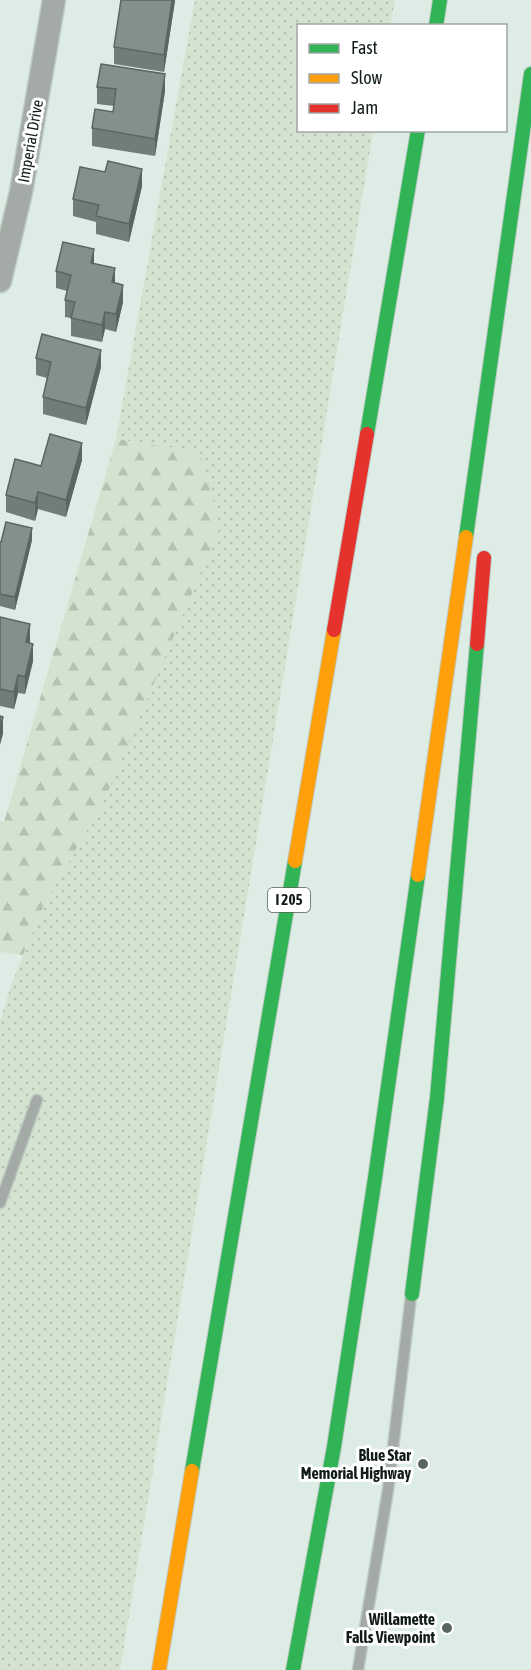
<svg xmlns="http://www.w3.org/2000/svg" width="531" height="1670" viewBox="0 0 531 1670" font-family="'Asap Condensed',sans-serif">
  <defs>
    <pattern id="grass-dots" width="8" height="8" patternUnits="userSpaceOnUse" patternTransform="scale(1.5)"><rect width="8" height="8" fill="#d4e3cf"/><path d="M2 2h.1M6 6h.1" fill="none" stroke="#b5c2b1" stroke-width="1.8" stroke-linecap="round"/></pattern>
    <pattern id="forest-firs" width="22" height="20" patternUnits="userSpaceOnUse" patternTransform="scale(1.5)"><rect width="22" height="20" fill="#d4e3cf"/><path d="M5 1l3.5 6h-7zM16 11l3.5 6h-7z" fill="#b5c2b1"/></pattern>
  </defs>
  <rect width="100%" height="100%" fill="#ddede5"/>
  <!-- grass -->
  <path fill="url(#grass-dots)" d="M195,0H395L390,25L298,26V130L373,131L120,1670H0V1021L12,983L45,902L103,803L200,452L116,439Z"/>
  <!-- forest -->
  <path fill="url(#forest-firs)" d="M116,439L200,452L220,527L103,803L45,902L23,955L0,952V821L4,822Z"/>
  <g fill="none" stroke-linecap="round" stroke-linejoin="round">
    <defs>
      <path id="lane" d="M0,1203L37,1100
        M358,1670L388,1490L411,1296"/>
      <path id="street" d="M0,281L21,192L54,0"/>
      <path id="fast" d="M436,26L440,0
        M367,434L418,130
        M466,537L531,74
        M412,1294L437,1098L477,644
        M192,1471L295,861
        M293,1670L334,1447L375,1178L418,875"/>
      <path id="slow" d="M295,861L334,630
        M418,875L466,537
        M159,1670L192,1471"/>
      <path id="jam" d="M334,630L367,434
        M477,644L484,558"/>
    </defs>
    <!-- lane casing -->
    <use href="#lane" stroke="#becac4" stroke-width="13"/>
    <!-- street casing -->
    <use href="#street" stroke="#becac4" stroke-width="25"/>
    <!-- fast casing -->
    <use href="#fast" stroke="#becac4" stroke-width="16"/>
    <!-- slow casing -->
    <use href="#slow" stroke="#becac4" stroke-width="16"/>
    <!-- jam casing -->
    <use href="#jam" stroke="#becac4" stroke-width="16"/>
    <!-- lane -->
    <use href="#lane" stroke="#a4aba6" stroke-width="10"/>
    <!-- street -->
    <use href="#street" stroke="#a4aba6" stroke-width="22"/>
    <!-- fast -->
    <use href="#fast" stroke="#30b455" stroke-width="14"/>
    <!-- slow -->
    <use href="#slow" stroke="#ff9f0a" stroke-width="14"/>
    <!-- jam -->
    <use href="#jam" stroke="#e5322d" stroke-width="14"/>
  </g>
  <!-- wall -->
  <path fill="#707d78" d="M175,0L164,72L114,64V47Z
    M97,87L165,91L155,156L92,146V128L113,112L114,106L97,104Z
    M142,186L129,242L96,234V222L73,216V199Z
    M94,263L115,283L123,302L116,332L105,329L102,342L71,336V318L65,317V300L67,291L56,288V271Z
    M36,358L101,367L86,425L43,414V397L47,378L36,375Z
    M82,460L66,517L38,509L35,521L6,512V495L41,466Z
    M32,540L15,610L0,606V542Z
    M0,617L30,641L33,661L25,694L18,693L14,709L0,706Z"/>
  <!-- shaded-wall -->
  <path fill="#5b6662" d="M172,0H175V1L164,72V55Z
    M165,74V91L155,156V139Z
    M142,169V186L129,242V224Z
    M94,249V267L91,263Z
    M115,268V285L112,282Z
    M123,285V302L116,332V314Z
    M105,312V329L102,342V325Z
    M101,350V367L86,425V408Z
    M82,443V460L66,517V500Z
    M38,492V509L35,521V503Z
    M32,528V540L15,610V597Z
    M30,624V641L26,660V642Z
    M33,644V661L25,694V677Z
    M18,675V693L14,709V692Z
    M3,717V734L0,745V728Z"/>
  <!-- building -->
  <path fill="#82918c" stroke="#5b6662" stroke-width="1.5" d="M121,0H172L164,55L114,47Z
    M101,64L165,74L155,139L92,128L95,109L113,112L116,89L97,87Z
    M108,161L142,169L129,224L96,216L99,205L73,199L80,167L105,172Z
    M63,242L94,249L91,263L115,268L112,282L123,285L116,314L105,312L102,325L71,318L75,302L65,300L71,275L56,271Z
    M42,334L101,350L86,408L43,397L51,362L36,358Z
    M50,434L82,443L66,500L38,492L35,503L6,495L15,459L41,466Z
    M6,522L32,528L15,597L0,594V542H1Z
    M0,617L30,624L26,642L33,644L25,677L18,675L14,692L0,689Z
    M0,716L3,717L0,728Z"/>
  <!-- markers -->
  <g fill="#596660" stroke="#fff" stroke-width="2">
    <circle cx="423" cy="1464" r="6"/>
    <circle cx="447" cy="1628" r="6"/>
  </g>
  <g text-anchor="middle" stroke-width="6" stroke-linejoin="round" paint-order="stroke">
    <!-- shield labels -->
    <rect fill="#fff" stroke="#59615d" stroke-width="1.5" x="268" y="888" width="42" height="24" rx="4.5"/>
    <g font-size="15" font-weight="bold" fill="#121d18">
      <text x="289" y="905">I 205</text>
    </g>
    <!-- street labels -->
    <g font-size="16" fill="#121d18" stroke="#fff">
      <text transform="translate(30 141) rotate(-80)" y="6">Imperial Drive</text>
    </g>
    <!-- poi labels -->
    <g font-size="16" font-weight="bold" fill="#121d18" stroke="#fff" text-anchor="end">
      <text x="411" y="1461">Blue Star<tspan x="411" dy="18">Memorial Highway</tspan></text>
      <text x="435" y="1625">Willamette<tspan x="435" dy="18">Falls Viewpoint</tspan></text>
    </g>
  </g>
  <!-- legend -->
  <rect x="297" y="24" width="210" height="108" fill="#ffffff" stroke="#a0a5a3" stroke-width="1.5"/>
  <rect x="309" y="44" width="30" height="9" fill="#30b455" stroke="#a0a5a3" stroke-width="1.5"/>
  <text x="351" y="54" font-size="18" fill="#121d18">Fast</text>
  <rect x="309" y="74" width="30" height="9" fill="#ff9f0a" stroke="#a0a5a3" stroke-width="1.5"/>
  <text x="351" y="84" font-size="18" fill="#121d18">Slow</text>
  <rect x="309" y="104" width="30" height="9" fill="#e5322d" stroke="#a0a5a3" stroke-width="1.5"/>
  <text x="351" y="114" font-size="18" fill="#121d18">Jam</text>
</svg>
